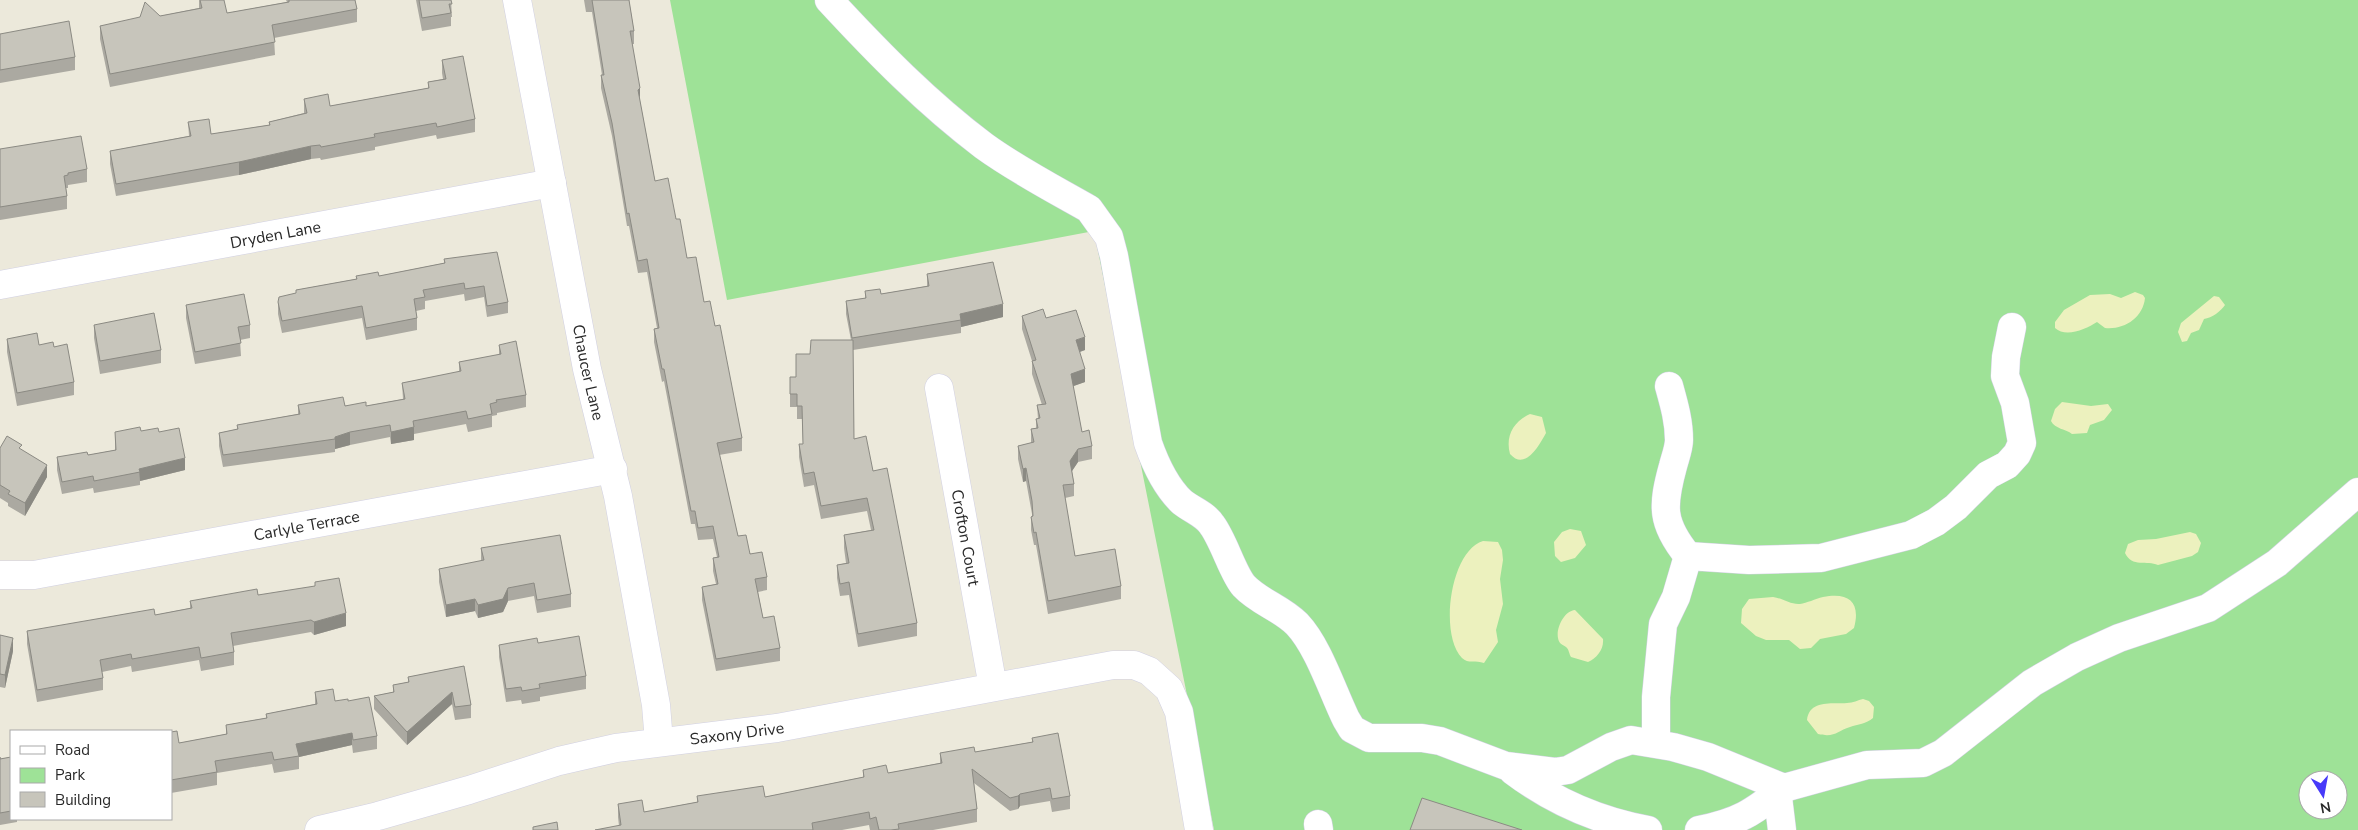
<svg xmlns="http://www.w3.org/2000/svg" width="2358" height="830" viewBox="0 0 2358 830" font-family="'Nunito Sans',sans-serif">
  <rect width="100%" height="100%" fill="#ece9db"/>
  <!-- green -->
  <path fill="#9ee297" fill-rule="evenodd" d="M670,0H2358V830H1214L1094,231L727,300ZM2308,780H2338V810H2308Z"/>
  <!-- sand -->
  <path fill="#ecf1be" d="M2135,292L2143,295L2145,298C2143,318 2124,330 2105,328L2097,322C2086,329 2066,338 2055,328V322L2064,310L2090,295L2110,294L2121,298Z
    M2214,296L2219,297L2225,305C2221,311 2212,318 2204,319L2199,330L2191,333L2187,341L2182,342L2178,332L2181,323Z
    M2062,402L2091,406L2108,404L2112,410L2104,420L2090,425L2087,433L2072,434C2066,429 2055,429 2051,421L2055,409Z
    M1530,414L1542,417L1546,433C1539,446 1525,471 1510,454C1505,436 1514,421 1530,414Z
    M1570,529L1581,531L1586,545L1575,558L1561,562L1555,556L1554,542L1562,532Z
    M2190,532L2196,534L2201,543L2198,552L2192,556L2158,565C2147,560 2132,568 2125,553L2128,544L2138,540L2156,539Z
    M1483,541L1498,542L1502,550L1503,560L1500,579L1503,604L1496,630L1498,642L1484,663C1476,660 1468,664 1462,658C1439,635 1450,551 1483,541Z
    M1773,597C1782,598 1791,605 1800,604C1807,603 1815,599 1823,597C1849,592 1861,602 1854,628L1846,634L1820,639L1811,648L1800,649L1789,640H1766L1756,636L1741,623L1742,609L1749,599Z
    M1575,610L1603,639C1604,649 1597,658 1588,662L1571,657C1569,654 1569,649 1566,647C1562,644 1559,644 1558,638C1556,628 1564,611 1575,610Z
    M1863,699L1869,701L1874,707L1873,718C1866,724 1858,724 1850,727C1837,731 1835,738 1818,734L1807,720C1809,699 1834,704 1847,703C1853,703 1858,700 1863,699Z"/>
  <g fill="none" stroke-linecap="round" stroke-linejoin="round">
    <defs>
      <g id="minor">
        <path id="s1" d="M517,0L587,369L618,496L656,705L659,742"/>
        <path d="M829,0C878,53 927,103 984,146C1017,170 1054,189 1089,209L1109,237L1114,256L1148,443C1155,463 1166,487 1182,502C1192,510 1205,514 1212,525C1224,541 1233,574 1244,586C1259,602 1281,608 1297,624C1318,646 1332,690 1346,719L1352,729L1369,738H1422L1440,741L1506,766L1555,772L1568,770L1611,747L1631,740L1673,747L1708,757L1784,788L1867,765L1923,763L1943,753L2032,683L2077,657L2119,638L2208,608L2277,563L2358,492"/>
        <path id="s2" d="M0,285L552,183"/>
        <path d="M1669,386C1674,404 1679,421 1679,440C1679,448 1675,458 1673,466C1662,506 1661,523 1688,556"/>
        <path id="s3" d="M939,388L993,687"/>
        <path id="s4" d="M0,575H34L613,469"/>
        <path d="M1656,743V697L1663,624L1676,597L1688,556L1749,560L1821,558L1911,535L1936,522L1956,507L1988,475L2007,465L2017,454L2022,443L2015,403L2005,376L2006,357L2012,327"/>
        <path d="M1513,771C1554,802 1599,821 1648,830"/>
        <path d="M1318,824L1319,830"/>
        <path id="s5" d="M319,830L378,816L469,790L559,761L616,748L777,728L1113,665H1134L1149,671L1169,689L1179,712L1199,830"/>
        <path d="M1699,830C1739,822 1752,813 1784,788L1778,797L1782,830"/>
      </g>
    </defs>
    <!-- minor casing -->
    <use href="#minor" stroke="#d1d0e2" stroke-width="29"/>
    <!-- minor -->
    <use href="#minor" stroke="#fff" stroke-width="28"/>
  </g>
  <!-- wall -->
  <path fill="#aba9a1" d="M199,0L227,13L287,2L286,0H355L357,9V22L274,38L275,55L110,87L100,39V26L160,16L199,8Z
    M416,0H451L452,17H451V26L422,31Z
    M584,0H629L634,31V44H632L640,101L655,181L676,219L687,258L704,302L715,326L742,438V451L719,455L738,536L767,577V590L758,592L763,618L780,648V661L716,671L702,600V587L716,584L713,571V558L717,557L713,539L698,540L695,524H691L664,381L662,382L654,342V329L657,328L647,272L638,273L629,226H627L612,136L601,88V75H602L592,12H586Z
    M0,34L75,57V70L0,83Z
    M442,60L475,119V132L437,139L436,135L375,147V150L321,160L320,158L311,159L239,175L116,196L110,164V151L189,136L188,122L211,134L269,125V122L304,113V99L330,106L428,88V82L443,79L442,73Z
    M0,149L87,169V182L68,185V188H66L67,196V209L0,220Z
    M444,259L508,302V313L487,317L484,297L465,301L464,294L425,301V309L416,311L417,318V330L366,340L362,318L282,333L278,314V302L296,294V290L356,279V276H379L444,263Z
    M927,274L1003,317L961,327V333L853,350L854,439L873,471L917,623V636L858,647L849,595L840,596L837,578V565L846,563L844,548V535L871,530L867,511L821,519L814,485L804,487L799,457V444H803L802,419H797V407H790V377H796L810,354L851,340L846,314V301L865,298V291L881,294L927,286Z
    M186,305L250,325V338L240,340L241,356L195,364L186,318Z
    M1022,316L1046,318L1085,350L1080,352L1085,382L1073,386L1082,432L1092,446V459L1078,462L1072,471L1074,484V496L1065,498L1075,556L1121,586V599L1048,614L1036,545H1034L1031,530V517L1032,516V514L1026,481L1023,482L1018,459V446L1031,443V429L1036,428V419H1038L1037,405H1042L1032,374V361L1022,329Z
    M94,325L161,350V363L100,374L94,338Z
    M7,339L39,345L54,347L74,382V395L17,406L7,352Z
    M499,345L526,395V407L497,413V415L492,416V427L468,432L466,424L414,434V440L391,444L390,437L350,445L335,449V452L223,467L219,446V433L237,429V425L298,414V405L366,406L403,399L402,383L459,372V362L499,355Z
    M141,431L159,432L185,470L140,481V485L94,493L93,488L62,494L57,470V457L88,455L115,450V432Z
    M0,448L22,450L47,477L25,516L8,506V503L0,498Z
    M481,548L571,594V607L537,613L534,596L508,601L503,612L478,618L475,611L446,617L439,582V569L481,561Z
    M258,595L346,626L314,635L311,632L233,646L234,652V665L201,671L199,660L132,672L131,666L102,672L103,678V690L37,702L27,644V631L155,615L190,608V601Z
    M0,635L13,651L5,688L0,687Z
    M538,643L586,676V689L540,697V701L522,704L521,700L506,702L499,657V645Z
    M464,666L471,705V718L455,720L452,704L407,745L374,709V696L393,692V685L408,682V677Z
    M315,692L335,701H348L377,736V749L353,753L352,745L299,757V769L274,773L272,764L217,773V785L171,793V732L179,743L226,734V725L266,718V714L315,704Z
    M1032,738L1070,796V809L1052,812L1050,801L1020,806L1018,809L1010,811L974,783L977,809V822L933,830H870L869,825L842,830H595L619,826L618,817V804L644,812L697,802V796L765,797L863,777V770L888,773L940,763V753L975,752L1032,742Z
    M0,757V759L11,757V819H17V822L0,825Z"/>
  <!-- shaded-wall -->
  <path fill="#8b8a83" d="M640,88V101L638,90Z
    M311,146V159L239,175V162Z
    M1003,304V317L961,327L960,314Z
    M1085,337V350L1076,353V340Z
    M1085,369V382L1071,387V374Z
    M414,427V440L391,444V432Z
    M350,432V445L335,449V437Z
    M1078,449V462L1070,474V461Z
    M185,458V470L140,481L139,469Z
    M47,465V477L25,516V503Z
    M1026,468V481L1023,482V469Z
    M508,588V601L503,612L478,618V605Z
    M475,599V611L446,617V605Z
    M346,613V626L314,635V622Z
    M13,638V651L5,688V675Z
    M452,692V704L407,745V732Z
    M352,733V745L299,757L296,744Z
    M1020,794V806L1018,809V796Z"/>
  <!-- building -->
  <path fill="#c7c5bb" stroke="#8b8a83" d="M200,0H224L227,13L289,2V0H355L357,9L272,25L275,42L110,74L100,26L140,17L145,2L160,16L202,8Z
    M419,0H451L452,4H449L451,13L422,18Z
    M592,0H629L634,31H630L640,88L638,90L655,181L668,178L676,219H680L687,258L696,257L704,302L710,301L715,326L720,325L742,438L717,443L738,536L746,535L750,554L762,552L767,577L755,579L763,618L774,616L780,648L716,659L702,587L718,584L713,558L719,557L713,526L698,528L695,511H691L664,369H662L654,329L659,328L647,259L638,261L629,213L627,214L612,123L601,75H604Z
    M69,21L75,57L0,70V34Z
    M463,56L475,119L437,127L436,123L374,134L375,137L321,147L320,145L311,146L239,162L116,184L110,151L191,136L188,122L209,119L211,134L270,125L269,122L307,113L304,99L328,94L330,106L429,88L428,82L446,79L442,60Z
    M81,136L87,169L68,173V175L64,176L67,196L0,207V149Z
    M497,252L508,302L487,306L484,286L465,289L464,283L423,290L425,297L414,299L417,318L366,328L362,306L282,321L278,302L279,297L296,293V290L357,279L356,276L378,272L379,276L445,263L444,259Z
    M993,262L1003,304L960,314L961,320L852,338L846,301L866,298L865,291L880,289L881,294L929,286L927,274Z
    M244,294L250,325L238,327L241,343L195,352L186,305Z
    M1043,309L1046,318L1076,310L1085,337L1076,340L1085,369L1071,374L1082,432L1089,430L1092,446L1078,449L1070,461L1074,484L1063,485L1075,556L1115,549L1121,586L1048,601L1036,532L1034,533L1031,517L1033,516L1032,501L1026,468L1023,469L1018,446L1034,442L1031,429L1038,428L1036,419L1040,418L1037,405L1046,404L1032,361L1036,360L1022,316Z
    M154,313L161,350L100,361L94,325Z
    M37,333L39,345L53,342L54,347L67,344L74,382L17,393L7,339Z
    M811,340H853L854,439L866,436L873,471L887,468L917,623L858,634L849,582L840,584L837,565L849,563L844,535L874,530L867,498L821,506L814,472L804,474L799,444H803L802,406H797V394H790V377H796V354H810Z
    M516,341L526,395L496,400L497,402L490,404L492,414L468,419L466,411L413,421L414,427L391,432L390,425L350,432L335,437V439L223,455L219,433L238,429L237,425L300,414L298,405L343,397L345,406L366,402V406L405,399L402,383L461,371L459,362L501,354L499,345Z
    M140,427L141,431L158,428L159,432L179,428L185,458L139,469L140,472L94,481L93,476L62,482L57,457L87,452L88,455L116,450L115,432Z
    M7,436L22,445L19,448L47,465L25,503L8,494L10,491L0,485V448Z
    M560,535L571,594L537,600L534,583L508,588L503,599L478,605L475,599L446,605L439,569L484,560L481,548Z
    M339,578L346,613L314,622L311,620L231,633L234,652L201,658L199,647L132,659L131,654L100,660L103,678L37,690L27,631L154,609L155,615L192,608L190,601L257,589L258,595L315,586V582Z
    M0,635L13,638L5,675L0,674Z
    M579,636L586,676L539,684L540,688L522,691L521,687L506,689L499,645L537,638L538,643Z
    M464,666L471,705L455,707L452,692L407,732L374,696L394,692L393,685L409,682L408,677Z
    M333,689L335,701L348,699V701L369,697L377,736L353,740L352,733L296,744L299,756L274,760L272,752L215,761L217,772L171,780V732L177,731L179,743L227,734L226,725L267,718L266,714L317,704L315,692Z
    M1058,733L1070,796L1052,799L1050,788L1020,794L1018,796L1010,798L972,769L977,809L898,824L899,829L891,830H879L876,817L870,819L869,812L812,823L813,830H595L621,825L618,804L642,800L644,812L698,802L697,796L763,786L765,797L864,777L863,770L886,765L888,773L942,763L940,753L974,747L975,752L1033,742L1032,738Z
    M0,757V759L11,757V811L0,813Z
    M1422,798L1522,830H1410Z
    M557,822L558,830H533V827Z"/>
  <g text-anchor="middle" stroke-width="5" stroke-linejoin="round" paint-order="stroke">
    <!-- street labels -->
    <g font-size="16" fill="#292929" stroke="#fff">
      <text dy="6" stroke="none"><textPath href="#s2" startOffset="280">Dryden Lane</textPath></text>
      <text dy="6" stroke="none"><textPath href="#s1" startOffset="379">Chaucer Lane</textPath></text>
      <text dy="6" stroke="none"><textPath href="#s4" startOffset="311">Carlyle Terrace</textPath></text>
      <text dy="6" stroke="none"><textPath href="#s3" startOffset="152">Crofton Court</textPath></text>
      <text dy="6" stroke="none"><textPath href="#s5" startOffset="430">Saxony Drive</textPath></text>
    </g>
  </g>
  <!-- legend -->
  <rect x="10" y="730" width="162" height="90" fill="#ffffff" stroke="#a9a9a9"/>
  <rect x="20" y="746" width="25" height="8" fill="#ffffff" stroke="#a9a9a9"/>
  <text x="55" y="755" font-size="15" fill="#292929">Road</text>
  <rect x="20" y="768" width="25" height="15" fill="#9ee297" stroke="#a9a9a9"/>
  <text x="55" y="780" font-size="15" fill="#292929">Park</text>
  <rect x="20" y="792" width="25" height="15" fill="#c7c5bb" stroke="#a9a9a9"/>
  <text x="55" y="805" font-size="15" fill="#292929">Building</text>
  <!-- north arrow -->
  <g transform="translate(2323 795) rotate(169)"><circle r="24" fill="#ffffff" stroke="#a9a9a9"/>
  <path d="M0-4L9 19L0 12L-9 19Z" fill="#473af9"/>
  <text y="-8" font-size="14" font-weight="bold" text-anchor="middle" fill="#292929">N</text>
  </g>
</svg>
